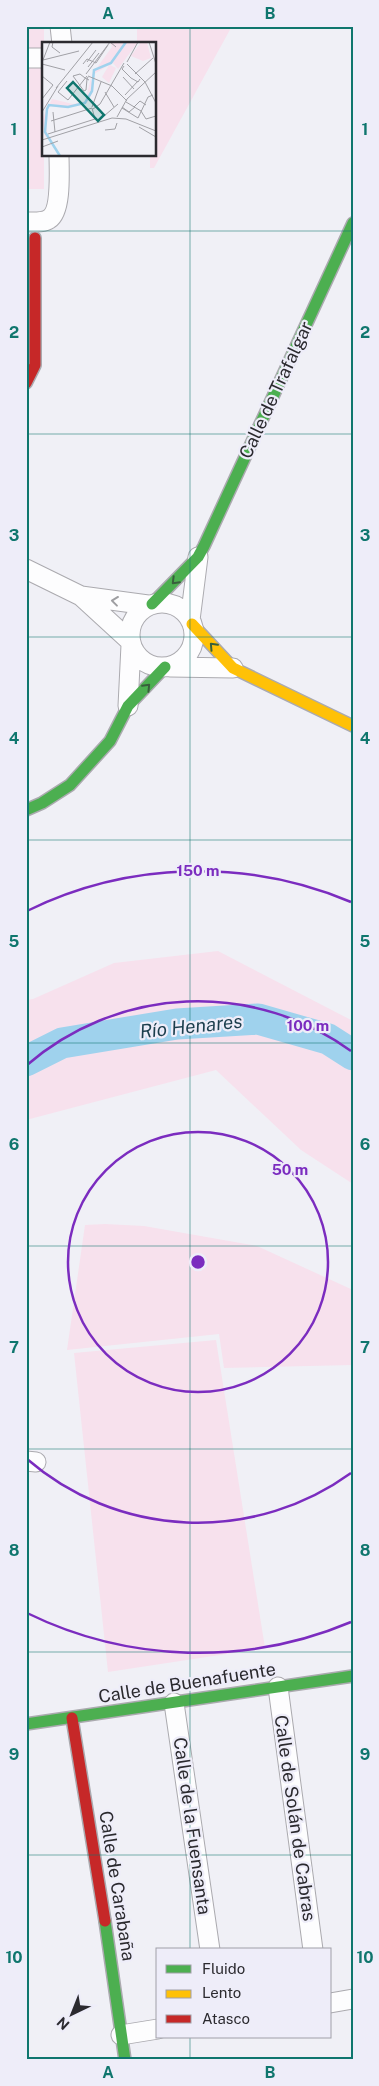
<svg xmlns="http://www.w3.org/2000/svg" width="379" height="2086" viewBox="0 0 379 2086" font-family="'Public Sans',sans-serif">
  <rect width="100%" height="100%" fill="#f0f0f6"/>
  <!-- green -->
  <path fill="#f7e1ed" d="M26,26H44V189H26Z
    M137,26H232L154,168H150V155H155V44H137Z
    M218,951L353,1021V1184L301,1150L216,1070L26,1120V1000L33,999L114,963Z
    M105,1224L144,1226L257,1246L353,1290V1365L224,1368L219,1334L67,1350L85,1225Z
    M216,1340L265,1648L108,1672L74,1353Z"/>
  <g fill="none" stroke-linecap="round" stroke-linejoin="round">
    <!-- river -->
    <path stroke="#9fd2ed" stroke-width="31" d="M26,1061L62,1043L177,1024L258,1019L328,1039L353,1055"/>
    <defs>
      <path id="street" d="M60,26L62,44
        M26,58H44
        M26,222C34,222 43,223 49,219C62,211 59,169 59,155
        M26,569L81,596L129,640
        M81,596L148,605
        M130 635a32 32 0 1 1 64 0a32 32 0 1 1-64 0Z
        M190,620L198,557
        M170,667L233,668
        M128,706L131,645
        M26,1461L36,1462
        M278,1687L313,1950
        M174,1703L210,1950
        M330,2003L353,1999
        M121,2035L158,2029"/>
      <path id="fast" d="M152,604L198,557L204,546L353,223
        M26,810L42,803L70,785L110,741L128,706L165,667
        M26,1724L353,1676
        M105,1921L125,2060"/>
      <path id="slow" d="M192,624L233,668L353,726"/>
      <path id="jam" d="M26,383L35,365V238
        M72,1718L105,1921"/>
    </defs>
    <!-- street casing -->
    <use href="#street" stroke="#abaaaf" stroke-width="21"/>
    <!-- fast casing -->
    <use href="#fast" stroke="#abaaaf" stroke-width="14"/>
    <!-- slow casing -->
    <use href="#slow" stroke="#abaaaf" stroke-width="14"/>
    <!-- jam casing -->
    <use href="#jam" stroke="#abaaaf" stroke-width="14"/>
    <!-- street -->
    <use href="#street" stroke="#fdfdfe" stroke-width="19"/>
    <!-- fast -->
    <use href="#fast" stroke="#4caf50" stroke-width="11"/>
    <!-- slow -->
    <use href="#slow" stroke="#ffc107" stroke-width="11"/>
    <!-- jam -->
    <use href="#jam" stroke="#c62828" stroke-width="11"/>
  </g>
  <!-- one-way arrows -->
  <defs><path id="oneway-chevron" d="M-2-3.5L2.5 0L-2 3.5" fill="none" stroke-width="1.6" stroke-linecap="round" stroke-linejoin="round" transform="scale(1.25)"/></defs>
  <g stroke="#385f3c">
    <use href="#oneway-chevron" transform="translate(175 581) rotate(135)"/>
    <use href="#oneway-chevron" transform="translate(213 646) rotate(-133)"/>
    <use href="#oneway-chevron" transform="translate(147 687) rotate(-46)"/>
  </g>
  <use stroke="#9e9ea1" href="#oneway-chevron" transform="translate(115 601) rotate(-173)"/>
  <!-- grid -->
  <path fill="none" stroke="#0f766e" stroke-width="1" stroke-opacity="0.55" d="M190,26V1950M26,231H353M26,434H353M26,637H353M26,840H353M26,1043H353M26,1246H353M26,1449H353M26,1652H353M26,1855H353M190,2037V2060"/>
  <!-- distance rings -->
  <g fill="none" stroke="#7b2cbf" stroke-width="2.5">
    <circle cx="198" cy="1262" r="130"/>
    <path d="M351 1473A261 261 0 0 1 27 1459M27 1065A261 261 0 0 1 351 1051"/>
    <path d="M351 1622A391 391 0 0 1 27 1613M27 911A391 391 0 0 1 351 902"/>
  </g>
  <g text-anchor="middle" stroke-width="4.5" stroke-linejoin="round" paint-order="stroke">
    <!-- street labels -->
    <g font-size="18" fill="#2b2a2f" stroke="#eeedf9">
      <text transform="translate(276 390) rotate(-65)" y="6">Calle de Trafalgar</text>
      <text transform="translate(187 1683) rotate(-9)" y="6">Calle de Buenafuente</text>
      <text transform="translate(295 1818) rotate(82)" y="6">Calle de Solán de Cabras</text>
      <text transform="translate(192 1826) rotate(82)" y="6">Calle de la Fuensanta</text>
      <text transform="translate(117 1886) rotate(81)" y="6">Calle de Carabaña</text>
    </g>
    <!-- water labels -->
    <g font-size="19" font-style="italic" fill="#1c3e4d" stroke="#eeedf9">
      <text transform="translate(191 1026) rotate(-6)" y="7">Río Henares</text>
    </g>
  </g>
  <!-- overview -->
  <g transform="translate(42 42)">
    <rect width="114" height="114" fill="#f0f0f6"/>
    <path d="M68,0H96L76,27L71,21L68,23L74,26L67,41L60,35L67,23L49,34L70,5ZM99,0H105L109,16L101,19L89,14ZM49,36L51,49L45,61L23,66L7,64L3,80L6,94L3,95L0,77L10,57L31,62L43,59Z" fill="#f7e1ed"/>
    <path fill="none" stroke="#9fd2ed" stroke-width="2.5" d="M18,114L3,90L5,67L7,63L26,65L43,61L50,49L52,28L69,21L84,0"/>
    <path fill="none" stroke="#a1a1a6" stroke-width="1" d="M11,0L10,5L18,11M107,0L114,22M1,18L37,9M1,18L8,0M45,20L54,8M85,20L96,0M0,22L23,28M41,22L45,17L54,21L66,3M85,22L103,40L114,61M82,24L80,27L89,36L96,40L98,37M31,25L51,0M46,25L57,11M44,32L68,0L74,5M93,32L111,16M0,34L11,43L0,57M46,34L70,44L85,59M46,35L45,37L44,48L42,49L31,34L38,32L43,36L47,38M81,35L92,47M25,39L16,50L26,58L45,34M14,46L31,25M63,50L72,65M83,53L96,39M84,60L99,69L104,77L114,74M50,65L59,40M80,65L87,70L93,65M92,65L98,59L104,63M80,66L96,76L106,55L111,53M51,67L58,62L82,21M0,70L16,44M11,70L13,90M59,71L62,74L76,62M75,75L85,57L114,30M9,79L50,66M97,85L114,95M63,88L73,87L75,81M6,92L53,77L50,66M0,98L70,76L84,77L114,89M0,105L16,99"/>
    <path fill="#0f766e" fill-opacity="0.15" stroke="#0f766e" stroke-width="2.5" d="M31,40L62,73L56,79L25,46Z"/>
    <rect width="114" height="114" fill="none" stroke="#2b2a2f" stroke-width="2.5"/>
  </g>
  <circle cx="198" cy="1262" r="8" fill="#7b2cbf" stroke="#eeedf9" stroke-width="2.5"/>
  <g font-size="15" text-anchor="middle" font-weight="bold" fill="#7b2cbf" stroke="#eeedf9" stroke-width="4.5" stroke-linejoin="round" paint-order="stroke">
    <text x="198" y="876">150 m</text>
    <text x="308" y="1031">100 m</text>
    <text x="290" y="1175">50 m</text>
  </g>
  <!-- border -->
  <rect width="379" height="2086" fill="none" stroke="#eeedf9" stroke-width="55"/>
  <!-- legend -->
  <rect x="156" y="1948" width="175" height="90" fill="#eeedf9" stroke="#a09fa8"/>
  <rect x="166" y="1965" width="25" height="8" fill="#4caf50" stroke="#a09fa8"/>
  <text x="202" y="1974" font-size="15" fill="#2b2a2f">Fluido</text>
  <rect x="166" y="1990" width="25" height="8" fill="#ffc107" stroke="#a09fa8"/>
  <text x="202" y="1998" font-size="15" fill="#2b2a2f">Lento</text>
  <rect x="166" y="2015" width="25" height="8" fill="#c62828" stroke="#a09fa8"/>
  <text x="202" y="2024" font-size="15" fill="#2b2a2f">Atasco</text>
  <!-- north arrow -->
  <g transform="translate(72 2014) rotate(223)" stroke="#eeedf9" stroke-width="4" paint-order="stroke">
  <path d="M0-4L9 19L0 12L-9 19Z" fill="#2b2a2f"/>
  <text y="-8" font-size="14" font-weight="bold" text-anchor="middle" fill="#2b2a2f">N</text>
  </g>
  <rect x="28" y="28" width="324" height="2030" fill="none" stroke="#0f766e" stroke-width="2"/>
  <g font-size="16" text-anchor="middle" font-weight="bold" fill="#0f766e">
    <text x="108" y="19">A</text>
    <text x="270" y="19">B</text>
    <text x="14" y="135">1</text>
    <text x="365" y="135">1</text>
    <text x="14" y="338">2</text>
    <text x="365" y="338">2</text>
    <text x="14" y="541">3</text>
    <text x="365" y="541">3</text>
    <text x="14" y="744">4</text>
    <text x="365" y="744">4</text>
    <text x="14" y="947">5</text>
    <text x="365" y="947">5</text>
    <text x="14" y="1150">6</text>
    <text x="365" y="1150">6</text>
    <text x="14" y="1353">7</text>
    <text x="365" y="1353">7</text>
    <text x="14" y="1556">8</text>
    <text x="365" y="1556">8</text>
    <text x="14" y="1760">9</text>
    <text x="365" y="1760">9</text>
    <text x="14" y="1963">10</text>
    <text x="365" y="1963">10</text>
    <text x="108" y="2078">A</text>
    <text x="270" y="2078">B</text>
  </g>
</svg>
